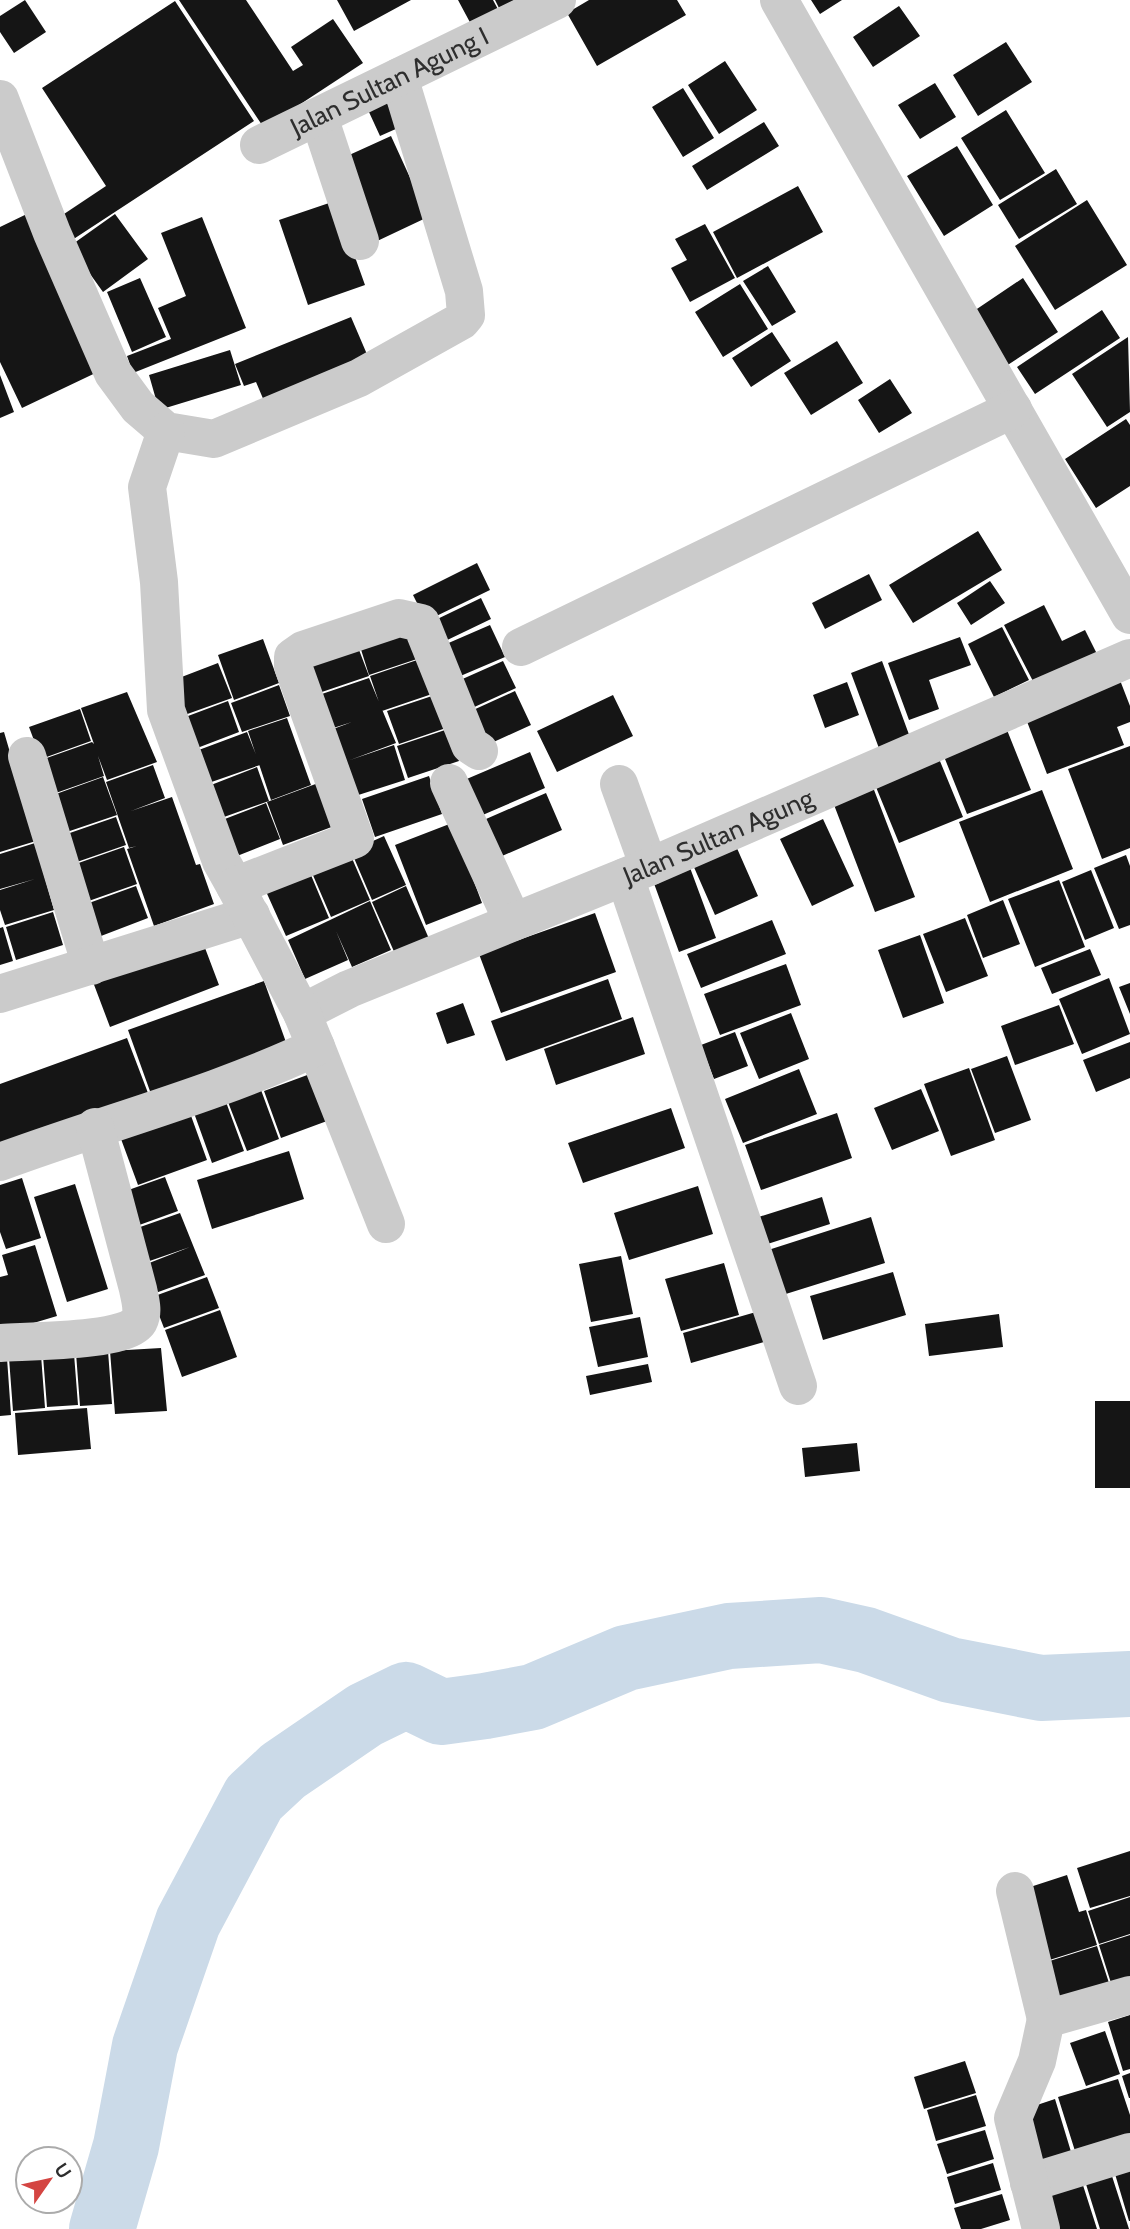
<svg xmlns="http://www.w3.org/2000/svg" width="1130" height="2229" viewBox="0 0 1130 2229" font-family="Cabin,sans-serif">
  <rect width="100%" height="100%" fill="#fff"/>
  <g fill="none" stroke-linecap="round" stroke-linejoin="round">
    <!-- river -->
    <path stroke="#cbdae8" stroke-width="66" d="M102,2229L126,2146L145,2046L188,1922L254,1798L283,1771L365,1715L406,1695L441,1712L485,1706L533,1697L626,1658L729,1636L821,1630L866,1640L950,1670L1041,1688L1130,1684"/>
  </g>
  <!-- building -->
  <path fill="#151515" d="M25,0L46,32L14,53L0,32V16Z
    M179,0H246L293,71L303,65L291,47L333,19L363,63L264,128Z
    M337,0H411L354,31Z
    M458,0H493L500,13L473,28Z
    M495,0H515L499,8Z
    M589,0H677L686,15L597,66L567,13Z
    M811,0H842L820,14Z
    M175,1L254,121L66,244L52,222L106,186L42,88Z
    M899,6L920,36L873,67L853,37Z
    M1006,42L1032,82L978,116L953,75Z
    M725,61L757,110L719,134L688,85Z
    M935,83L956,117L920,139L898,105Z
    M683,88L714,138L683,157L652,107Z
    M382,91L398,128L380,136L363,99Z
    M1006,110L1045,173L1000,200L961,138Z
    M764,122L779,146L707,190L692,166Z
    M391,136L428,217L373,243L336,161Z
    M957,146L993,205L944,236L907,176Z
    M1056,169L1077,204L1019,239L998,205Z
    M798,186L823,232L737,278L713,232Z
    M1087,200L1127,265L1055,310L1015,246Z
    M335,201L365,285L308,305L279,220Z
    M31,212L106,368L22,408L0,362V227Z
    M115,214L148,259L103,292L70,246Z
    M202,217L246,328L133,373L127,356L171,339L158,308L186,296L161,233Z
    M705,224L735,278L690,302L671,268L687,260L675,239Z
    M768,266L796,312L772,326L743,281Z
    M140,278L166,337L132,352L107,292Z
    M1023,278L1058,332L1000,370L965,317Z
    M740,284L768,329L723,357L695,312Z
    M1102,310L1120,338L1035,394L1017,367Z
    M351,317L372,366L267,408L256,382L244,386L235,364Z
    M772,332L791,361L751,387L732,358Z
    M1128,337L1130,412L1107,427L1072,374Z
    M837,341L863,383L811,415L784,373Z
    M230,350L241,385L159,410L149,375Z
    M0,375L14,412L0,418Z
    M890,379L912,413L879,433L858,400Z
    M1126,419L1130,425V486L1096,508L1065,459Z
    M978,531L1002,570L913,623L889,585Z
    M477,563L490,590L426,621L413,595Z
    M869,574L882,600L825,629L812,603Z
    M990,581L1005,603L971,625L957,603Z
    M481,598L491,619L439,644L429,623Z
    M1044,605L1062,641L1085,630L1097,654L1035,685L1004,625Z
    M408,623L420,658L369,675L358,640Z
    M490,625L505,657L451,680L437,648Z
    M1002,627L1029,680L994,697L968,644Z
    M960,637L971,665L929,680L939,709L909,720L888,663Z
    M263,639L279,683L234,700L218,655Z
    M356,642L369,676L313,695L301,661Z
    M420,659L432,694L382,711L370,676Z
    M503,661L516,688L470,709L458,681Z
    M882,661L911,740L880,751L851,673Z
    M218,663L232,698L179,717L166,683Z
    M1118,675L1130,706V722L1117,727L1124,745L1047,774L1023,711Z
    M369,678L396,743L350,760L394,745L405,780L349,798L325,732L352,722L324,731L313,697Z
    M847,682L859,715L825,728L813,695Z
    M279,685L290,716L242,732L231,703Z
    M515,691L531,725L487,745L471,711Z
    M127,692L157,762L107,780L98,756L104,776L53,794L41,760L92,742L94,744L81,708Z
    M435,695L446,728L399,744L387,711Z
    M613,695L633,736L557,772L537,731Z
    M228,701L239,732L192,750L180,719Z
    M80,709L91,741L41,759L29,727Z
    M287,718L311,785L271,800L248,731Z
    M448,729L459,761L408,778L397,746Z
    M1007,730L1031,790L967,814L943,754Z
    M4,732L36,841L0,852V733Z
    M247,732L260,765L200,786L188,754Z
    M1130,746V848L1102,859L1068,769Z
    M935,749L963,817L899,843L871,775Z
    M530,752L545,788L478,817L462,781Z
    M153,765L165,798L131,811L172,797L196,865L200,864L214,904L154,926L127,849L137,846L129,848L106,782Z
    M257,767L269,801L224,817L211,785Z
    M429,776L442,814L375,837L362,799Z
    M103,777L117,815L58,835L45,798Z
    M321,782L337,825L283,845L267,802Z
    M871,782L915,897L875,912L831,797Z
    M1042,790L1073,869L990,902L959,822Z
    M546,793L562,830L502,856L486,819Z
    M266,803L280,839L232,858L217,822Z
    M116,817L126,845L74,863L64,835Z
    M823,819L854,886L812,906L780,839Z
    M452,823L482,903L426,925L395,845Z
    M384,836L406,885L372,900L351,851Z
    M35,843L54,910L5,925L0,910V890L35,879L0,889V854Z
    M736,846L758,896L715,915L693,865Z
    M124,847L137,884L83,903L70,866Z
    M348,849L370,900L331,917L309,866Z
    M1126,855L1130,866V925L1119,929L1094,868Z
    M689,865L716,938L679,952L652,878Z
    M308,868L329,918L286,936L264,887Z
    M1091,870L1114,928L1085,940L1062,882Z
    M1059,880L1085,947L1035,967L1008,899Z
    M136,886L148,918L101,936L89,903Z
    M406,886L430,941L396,956L372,902Z
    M1003,900L1020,944L983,958L967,915Z
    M370,901L391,950L352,967L336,931L348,960L305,979L288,940Z
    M53,912L63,945L16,960L6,927Z
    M595,913L616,972L501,1013L479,954Z
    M965,918L988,976L946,992L923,934Z
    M772,920L786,954L701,988L687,954Z
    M3,927L13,961L0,965V928Z
    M920,935L944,1003L903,1018L878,950Z
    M202,940L219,985L110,1027L93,982Z
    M1090,949L1101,975L1052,994L1041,968Z
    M786,964L801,1005L720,1035L704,994Z
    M1109,978L1130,1034L1082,1054L1059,999Z
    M608,979L622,1019L506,1061L491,1021Z
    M264,981L287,1045L151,1094L128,1030Z
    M1130,983V1014L1119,987Z
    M463,1003L475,1035L447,1044L436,1013Z
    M1059,1005L1074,1044L1015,1065L1001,1026Z
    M791,1013L809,1059L759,1079L740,1033Z
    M633,1017L645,1054L556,1085L544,1049Z
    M735,1032L748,1066L714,1079L701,1045Z
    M127,1038L148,1093L0,1147V1084Z
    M1130,1042V1078L1096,1092L1083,1060Z
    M1007,1056L1031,1120L995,1133L971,1069Z
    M969,1068L995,1140L951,1156L924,1084Z
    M799,1069L817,1114L743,1143L725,1099Z
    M310,1074L327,1121L281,1138L264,1091Z
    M921,1089L939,1131L892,1150L874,1108Z
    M261,1090L279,1139L247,1151L228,1102Z
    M226,1102L244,1151L212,1163L194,1113Z
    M671,1108L685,1148L583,1183L568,1143Z
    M190,1113L207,1160L138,1185L121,1139Z
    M837,1113L852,1158L761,1190L745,1145Z
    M289,1151L304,1199L212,1229L197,1180Z
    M165,1177L178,1211L131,1228L120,1193Z
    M22,1178L41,1238L6,1249L0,1232V1185Z
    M75,1184L108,1289L67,1302L34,1197Z
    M698,1186L713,1234L629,1260L614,1213Z
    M822,1197L830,1224L758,1247L749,1220Z
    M180,1213L205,1275L150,1295L139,1267L190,1247L138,1265L126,1232Z
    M871,1217L885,1263L773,1298L759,1253Z
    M35,1245L57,1316L0,1333V1277L8,1275L2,1255Z
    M621,1256L633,1314L591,1322L579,1264Z
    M724,1263L739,1315L681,1331L665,1279Z
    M893,1272L906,1315L823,1340L810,1296Z
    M207,1277L219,1308L164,1328L152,1297Z
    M220,1310L237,1357L182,1377L165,1330Z
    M756,1312L764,1342L691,1363L683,1333Z
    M999,1314L1003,1347L929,1356L925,1324Z
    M640,1317L648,1357L598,1367L589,1327Z
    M161,1348L167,1411L115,1414L110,1351Z
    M108,1351L112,1404L80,1406L76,1353Z
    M74,1354L78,1405L47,1407L43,1356Z
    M41,1355L45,1408L13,1411L9,1358Z
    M7,1358L11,1415L0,1416V1359Z
    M648,1364L652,1382L590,1395L586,1376Z
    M1095,1401H1130V1488H1095Z
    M87,1408L91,1449L18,1455L15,1413Z
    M857,1443L860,1471L805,1477L802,1448Z
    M1130,1851V1896L1090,1908L1077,1868Z
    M1067,1875L1079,1912L1086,1910L1097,1945L1040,1963L1024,1889Z
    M1130,1897V1934L1099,1944L1088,1911Z
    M1130,1935V1977L1111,1983L1099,1945Z
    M1097,1946L1109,1983L1049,2002L1037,1965Z
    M1130,2015V2069L1123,2071L1108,2022Z
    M1105,2031L1120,2074L1086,2086L1070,2043Z
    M965,2061L976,2093L924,2109L914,2077Z
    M1130,2073V2098H1129L1122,2076Z
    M1118,2079L1130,2115V2134L1075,2151L1058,2097Z
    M976,2095L986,2126L936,2141L927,2110Z
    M1055,2099L1072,2155L1037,2166L1019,2111Z
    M985,2130L994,2159L947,2174L937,2144Z
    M993,2163L1001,2190L955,2204L947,2177Z
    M1130,2170V2221H1129L1115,2174Z
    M1111,2173L1129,2229H1100L1085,2181Z
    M1081,2179L1097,2229H1054L1042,2191Z
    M1002,2194L1010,2220L981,2229H961L954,2208Z"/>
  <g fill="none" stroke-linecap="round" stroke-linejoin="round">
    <!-- street -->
    <g stroke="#cbcbcb" stroke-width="38">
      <path d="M779,0L1130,615"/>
      <path d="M0,99L52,233L113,373L138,407L166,431L214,439L359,378L461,321L466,315L464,291L399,77"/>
      <path d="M319,117L360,241"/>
      <path id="s1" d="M259,145L557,0"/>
      <path d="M166,431L147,487L159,582L166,710L221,861L235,886"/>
      <path d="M521,647L1013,409"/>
      <path d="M27,756L91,966"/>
      <path d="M449,783L513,922"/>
      <path d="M619,784L649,867"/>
      <path d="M625,877L798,1386"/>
      <path d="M0,994L251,915"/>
      <path id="s2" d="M302,1013L349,989L649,867L1130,658"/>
      <path d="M316,1047L386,1224"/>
      <path d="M0,1162C105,1123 215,1095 316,1047L302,1013L235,886L355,839L293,666V657L303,650L399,618L421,623L470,745L479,751"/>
      <path d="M0,1343C27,1341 127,1342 139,1321C144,1311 140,1300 138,1289L95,1127"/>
      <path d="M1015,1891L1046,2019"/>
      <path d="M1029,2183L1130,2152"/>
      <path d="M1041,2229L1013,2118L1037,2061L1046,2019L1130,1995"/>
    </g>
  </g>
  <g text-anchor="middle" stroke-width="7" stroke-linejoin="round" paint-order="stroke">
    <!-- street labels -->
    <g font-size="26" fill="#2e2e2e" stroke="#fff">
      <text dy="9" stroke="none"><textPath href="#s1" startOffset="145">Jalan Sultan Agung I</textPath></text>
      <text dy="9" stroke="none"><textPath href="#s2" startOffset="452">Jalan Sultan Agung</textPath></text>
    </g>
  </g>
  <!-- north arrow -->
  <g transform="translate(49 2180) rotate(56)"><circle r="33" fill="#ffffff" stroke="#ababab" stroke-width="2"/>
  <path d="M0-5L12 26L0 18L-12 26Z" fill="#d44542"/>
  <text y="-10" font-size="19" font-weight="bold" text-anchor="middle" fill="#2e2e2e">U</text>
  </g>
</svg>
